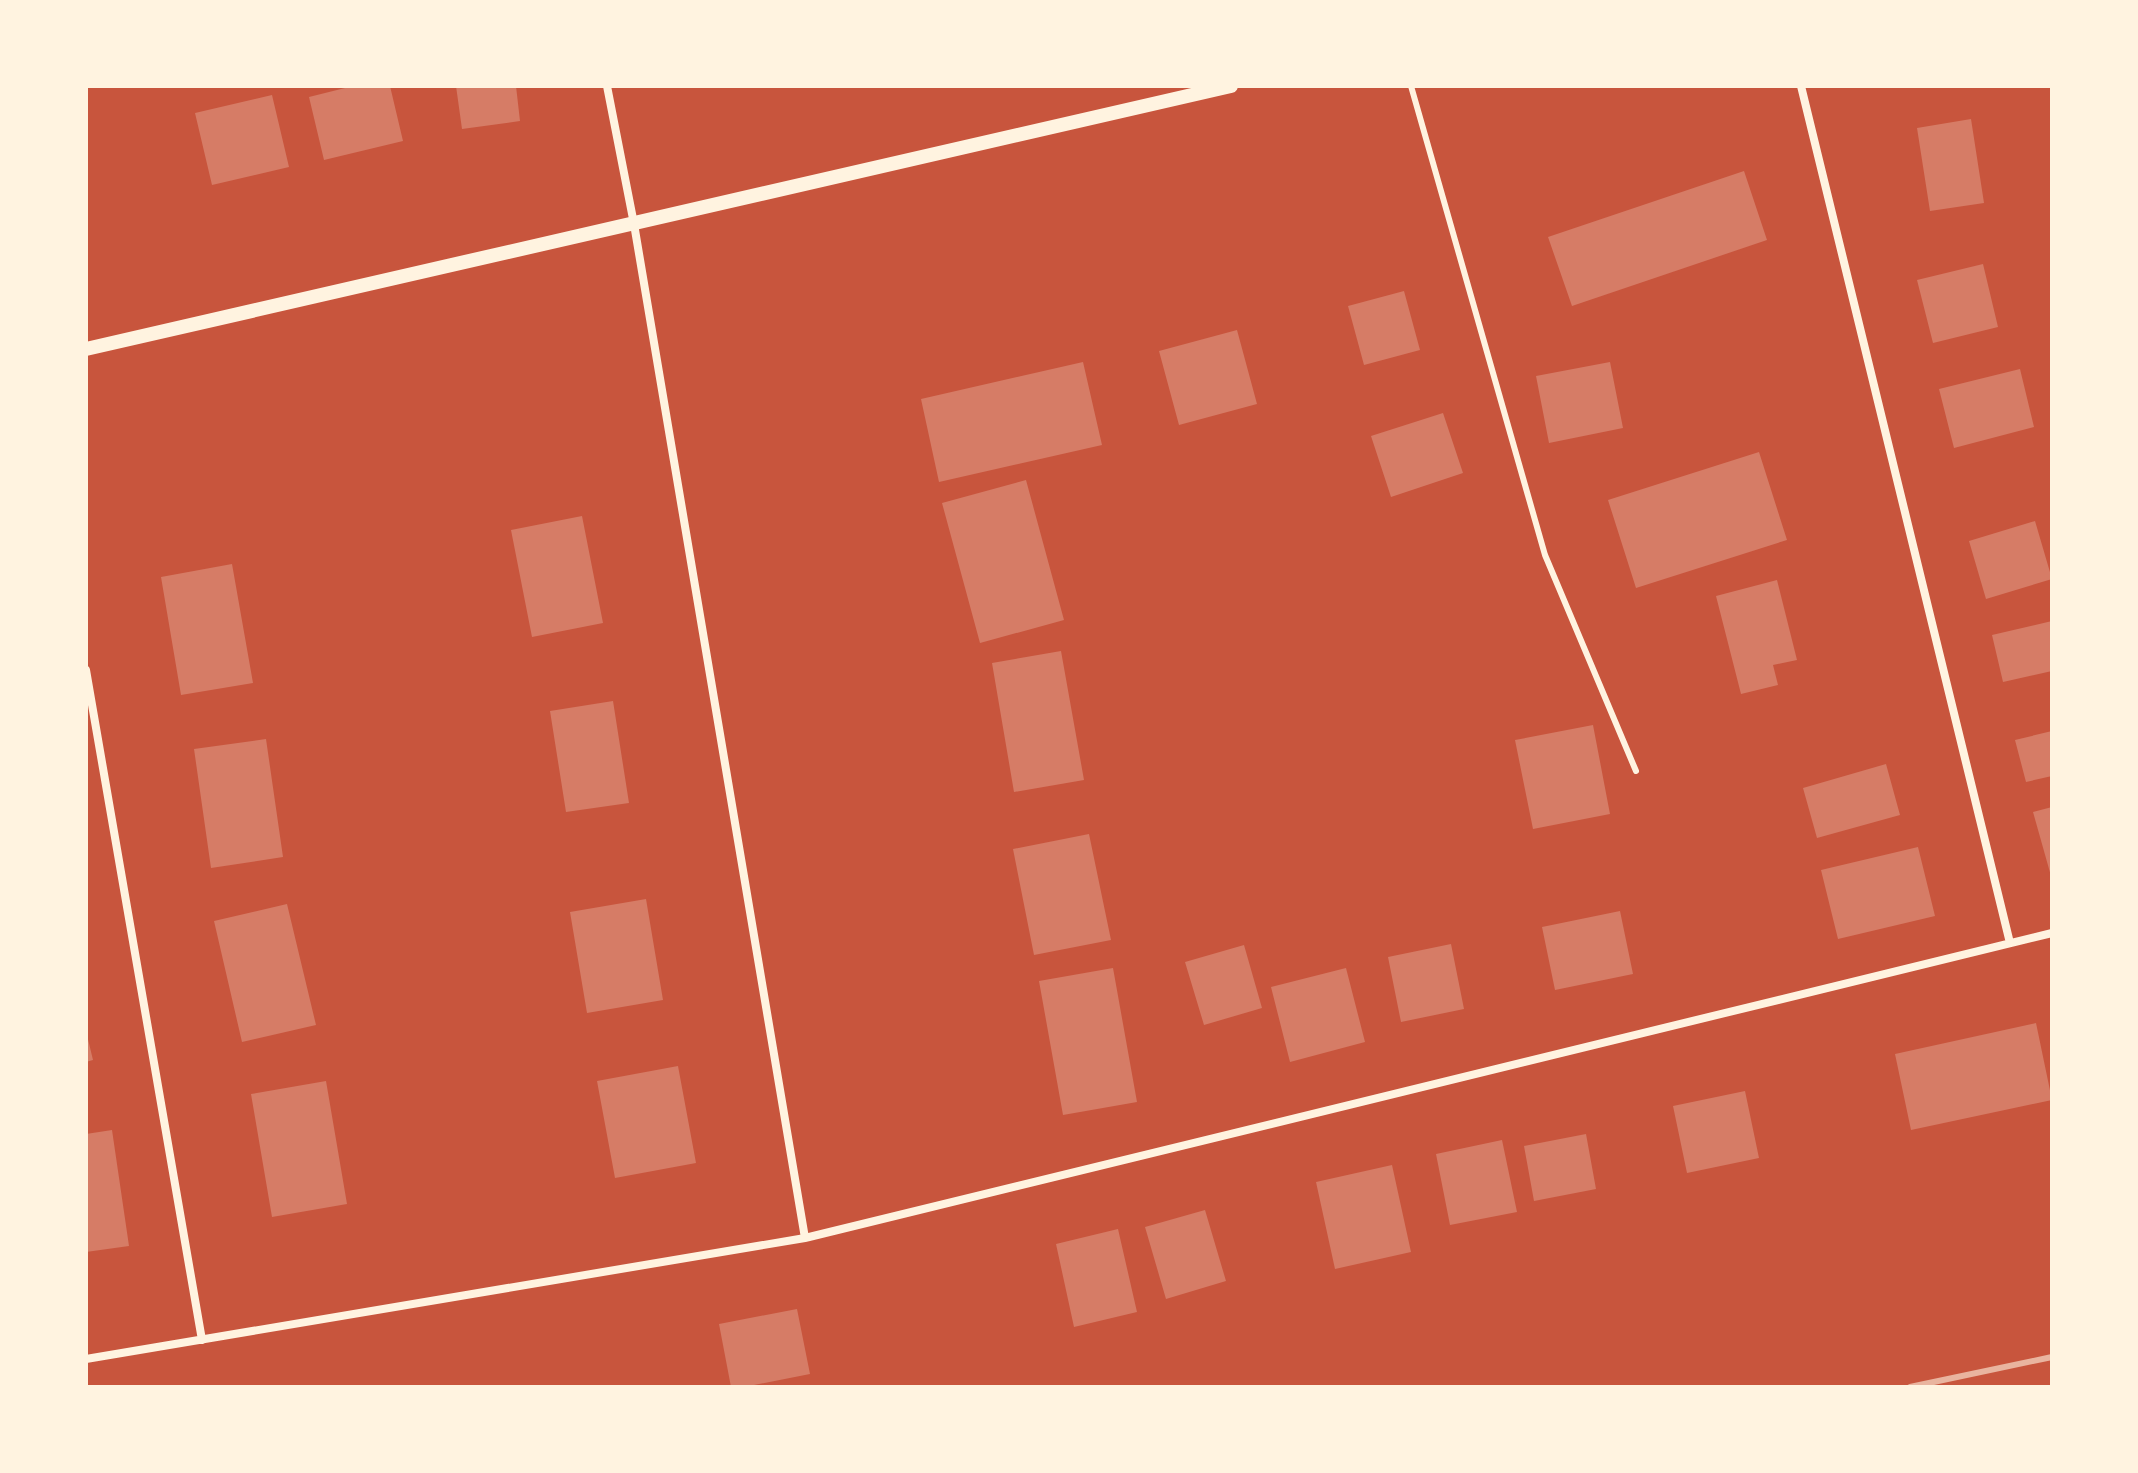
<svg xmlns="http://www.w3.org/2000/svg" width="2138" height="1473" viewBox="0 0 2138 1473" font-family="Georgia,serif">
  <rect width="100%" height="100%" fill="#c8553d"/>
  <!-- building -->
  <path fill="#d67c66" d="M353,86H390L403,141L324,160L309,97Z
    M456,86H516L520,121L462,129Z
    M272,95L289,167L212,185L195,113Z
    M1971,119L1984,203L1930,211L1917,128Z
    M1744,171L1767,240L1572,306L1548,237Z
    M1983,264L1998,327L1933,343L1917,280Z
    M1404,291L1420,350L1364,365L1348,306Z
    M1237,330L1257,404L1179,425L1159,351Z
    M1083,362L1102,445L939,482L921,399Z
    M1610,362L1623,428L1549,443L1536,376Z
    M2020,369L2034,427L1954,448L1939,389Z
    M1443,413L1463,473L1391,497L1371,436Z
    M1759,452L1787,540L1636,588L1608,500Z
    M1026,480L1064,620L980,643L942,503Z
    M582,516L603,623L532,637L511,530Z
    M2035,521L2052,579L1986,599L1969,541Z
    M232,564L253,683L181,695L161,577Z
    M1777,580L1797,660L1773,665L1778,685L1741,694L1716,596Z
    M2052,621V671L2003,682L1992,635Z
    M1061,651L1084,780L1014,792L992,663Z
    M613,701L629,803L566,812L550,711Z
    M1593,725L1610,814L1533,829L1515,740Z
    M2052,731V776L2026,782L2015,740Z
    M266,739L283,857L211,868L194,749Z
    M1886,764L1900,815L1817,838L1803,788Z
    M2052,807V876H2051L2033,812Z
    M1089,834L1111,940L1034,955L1013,849Z
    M1918,847L1935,916L1838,939L1821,870Z
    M646,899L663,1000L587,1013L570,912Z
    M287,904L316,1025L242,1042L214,921Z
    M1620,911L1633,974L1555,990L1542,927Z
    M1451,944L1464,1009L1401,1022L1388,957Z
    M1244,945L1262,1008L1204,1025L1185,962Z
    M1113,968L1137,1102L1063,1115L1039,981Z
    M1346,968L1365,1042L1290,1062L1271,987Z
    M2036,1023L2052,1100L1911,1130L1895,1054Z
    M86,1031L93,1060L86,1062Z
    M678,1066L696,1163L615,1178L597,1081Z
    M326,1081L347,1204L272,1217L251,1094Z
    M1745,1091L1759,1158L1687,1173L1673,1106Z
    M112,1130L129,1246L86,1252V1134Z
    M1586,1134L1596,1189L1534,1201L1524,1146Z
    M1502,1140L1517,1212L1450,1225L1436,1154Z
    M1392,1165L1411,1252L1335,1269L1316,1182Z
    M1205,1210L1226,1281L1166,1299L1145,1227Z
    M1118,1229L1137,1312L1074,1327L1056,1244Z
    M797,1309L810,1374L744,1387H731L719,1324Z"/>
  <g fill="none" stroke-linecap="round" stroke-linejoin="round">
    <!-- service -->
    <path stroke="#fff3e0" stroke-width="6" d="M1411,86L1545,555L1636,771"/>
    <!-- minor -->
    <path stroke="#fff3e0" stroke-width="8" d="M607,86L634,224L805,1238
      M1801,86L2010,943
      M86,670L202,1340
      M86,1359L805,1238L2052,933"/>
    <!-- tertiary -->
    <path stroke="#fff3e0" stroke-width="14" d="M86,349L1231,86"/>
    <!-- rail -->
    <path stroke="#e9b49f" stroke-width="6" d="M1910,1387L2052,1357"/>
  </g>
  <!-- border -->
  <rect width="2138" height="1473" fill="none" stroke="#fff3e0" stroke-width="176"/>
</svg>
